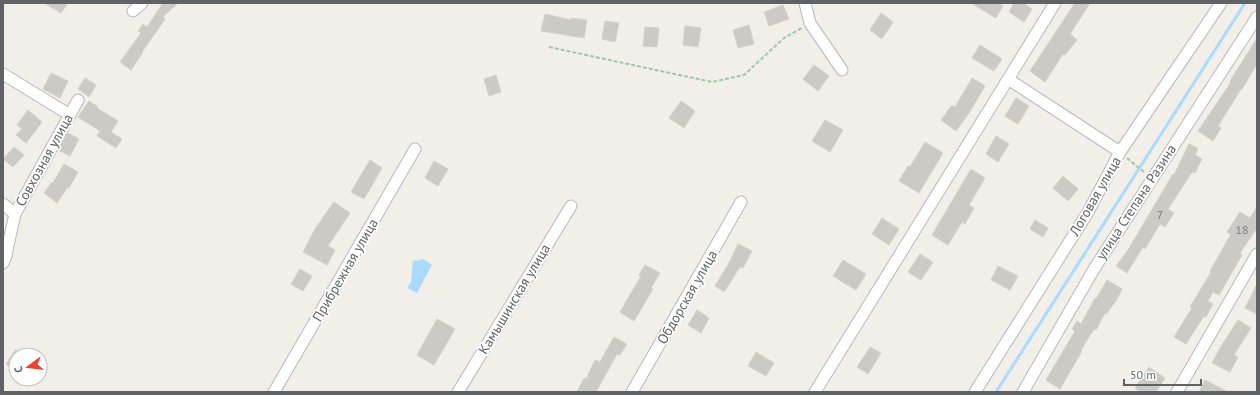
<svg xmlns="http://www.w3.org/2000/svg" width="1260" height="395" viewBox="0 0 1260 395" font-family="'PT Sans',sans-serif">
  <rect width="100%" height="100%" fill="#f1efe8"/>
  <!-- water -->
  <path fill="#aadaff" d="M424,259L432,265L417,293L407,288L411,282L413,261Z"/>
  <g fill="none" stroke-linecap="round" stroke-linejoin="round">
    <!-- stream -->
    <path stroke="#aadaff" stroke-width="3" d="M996,392L1245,3"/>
  </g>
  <!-- building -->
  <path fill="#cccac5" stroke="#d6d1c6" d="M44,3H68L61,13Z
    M163,3H178L163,17L165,19L142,52H143L131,70L120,62L141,33L138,31L143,24L147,27Z
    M971,3H998L1003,6L996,18Z
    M1014,3H1023L1032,9L1024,22L1009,12Z
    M1075,3H1090L1070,34L1077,40L1065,55L1063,54L1045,82L1030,71Z
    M783,5L789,19L769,26L764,12Z
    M881,13L893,22L882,39L870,30Z
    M545,14L571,20V18L587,20L584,38L541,31Z
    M605,21L619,23L615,42L602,39Z
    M749,25L754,44L738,48L733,30Z
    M685,26L701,28L698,47L683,45Z
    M645,27L659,28L657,47L643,46Z
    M1257,38V64L1242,89H1241L1218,126L1221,128L1213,141L1198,131L1231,82L1230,81Z
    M980,45L1002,59L994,71L972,58Z
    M814,65L829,76L818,91L803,79Z
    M51,73L68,81L60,98L43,89Z
    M496,75L501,92L489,96L484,79Z
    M85,78L96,85L89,97L78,89Z
    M972,78L985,86L969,113L956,131L941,120L952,105L955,107Z
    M1016,98L1029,106L1018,124L1005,116Z
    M89,101L97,106V108L118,121L111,132L122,139L116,148L97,136L100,131L78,117Z
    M681,101L695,111L684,128L669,118Z
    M28,110L42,122L26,143L16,135L22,129L17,125Z
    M825,120L843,130L830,152L812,141Z
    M68,133L79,139L70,156L58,150Z
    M996,136L1009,144L998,162L986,154Z
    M925,142L943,153L919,193L899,181L908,166L910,167Z
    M1189,144L1198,148L1195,155L1202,159L1195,173L1192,172L1168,209L1174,213L1165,227L1160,224L1145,249L1143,247L1127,273L1116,266L1128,250L1173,174L1174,175Z
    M14,147L24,155L13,167L3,159Z
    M370,160L382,168L364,199L351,192Z
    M434,161L448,169L438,186L425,178Z
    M64,164L78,172L69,188L68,187L57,203L44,193L52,182L53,183Z
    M971,169L985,178L969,205L974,208L965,224L962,222L948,245L932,235Z
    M1063,176L1078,189L1068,201L1053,188Z
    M334,202L350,213L328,246L335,250L327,265L303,252L315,229Z
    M1257,207V228L1240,253L1242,255L1219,295L1213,292L1208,301L1213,304L1206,317L1204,316L1186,344L1174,337L1192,308L1190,307L1211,272L1210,271L1231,234L1227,232L1240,212L1250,218Z
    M882,218L899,229L889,245L872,234Z
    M1035,220L1048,228L1043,237L1030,229Z
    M738,244L752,251L743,268L740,267L724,292L715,286L729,263Z
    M920,254L933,262L921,280L908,272Z
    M843,260L866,274L856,290L833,276Z
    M645,265L660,273L651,288L653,289L634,321L620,312L641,276L639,275Z
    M998,266L1018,276L1010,290L991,280Z
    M300,269L312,276L303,291L291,284Z
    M1107,280L1122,289L1116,301L1106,314L1105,313L1096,330L1094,329L1081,350L1082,351L1060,389L1046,380L1075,331L1072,329L1077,321L1081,324L1095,298L1096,299Z
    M1257,284V314L1245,308Z
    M697,310L709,318L701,333L688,325Z
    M437,319L455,329L434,365L417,355Z
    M1238,320L1251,328L1234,355L1238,357L1230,372L1212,363L1220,348Z
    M614,337L627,344L620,355L617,354L596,392H577L584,378L586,379L595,360L600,362Z
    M870,347L881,353L868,374L857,367Z
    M16,349V370L6,364Z
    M756,352L774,363L766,376L748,366Z
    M1149,367L1165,378L1156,392H1141L1135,388Z
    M1205,380L1228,392H1199Z"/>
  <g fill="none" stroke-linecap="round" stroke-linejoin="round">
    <defs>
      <path id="street" d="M805,3L810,23L842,70
        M133,11L142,3
        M3,74L70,115
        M1008,79L1120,152
        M3,204L15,214
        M3,244L8,245L15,214L78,100
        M3,263L6,256L8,245
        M274,392L415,149
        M458,392L571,206
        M632,392L741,202
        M815,392L1055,3
        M975,392L1088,212L1120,152L1221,3
        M1023,392L1094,269L1257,17
        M1177,392L1257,254"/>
    </defs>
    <!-- street casing -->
    <use href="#street" stroke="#b5b8bc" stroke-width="13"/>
    <!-- path -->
    <path stroke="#9cc7a9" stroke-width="2" stroke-dasharray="4 2" stroke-linecap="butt" d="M549,47L712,82L744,75L784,38L802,28
      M1127,158L1145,173"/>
    <!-- street -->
    <use href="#street" stroke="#fff" stroke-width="11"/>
  </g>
  <g text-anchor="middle" stroke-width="3.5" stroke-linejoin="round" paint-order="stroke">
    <!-- number labels -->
    <g font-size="12" fill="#7a7d7f">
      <text x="1160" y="219">7</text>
      <text x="1242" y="234">18</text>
    </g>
    <!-- street labels -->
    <g font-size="14" fill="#5f6368" stroke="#fff">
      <text transform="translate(44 160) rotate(-61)" y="5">Совхозная улица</text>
      <text transform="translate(1095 196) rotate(-60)" y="5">Логовая улица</text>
      <text transform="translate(1136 202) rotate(-57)" y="5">улица Степана Разина</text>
      <text transform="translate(345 270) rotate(-60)" y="5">Прибрежная улица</text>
      <text transform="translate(687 297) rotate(-60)" y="5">Обдорская улица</text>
      <text transform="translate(514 299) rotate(-59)" y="5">Камышинская улица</text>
    </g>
  </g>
  <!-- border -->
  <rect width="1260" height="395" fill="none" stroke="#5f6368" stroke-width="8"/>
  <!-- north arrow -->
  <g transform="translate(28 367) rotate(255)"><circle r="19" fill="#ffffff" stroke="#bfc1c3"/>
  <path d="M0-3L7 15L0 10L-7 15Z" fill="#ea4335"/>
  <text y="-6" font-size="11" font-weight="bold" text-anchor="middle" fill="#5f6368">С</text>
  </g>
  <!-- scale -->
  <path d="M1124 379v6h77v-6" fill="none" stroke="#5f6368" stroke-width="2"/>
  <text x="1130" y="379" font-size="12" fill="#5f6368" stroke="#ffffff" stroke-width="3" paint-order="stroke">50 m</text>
</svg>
